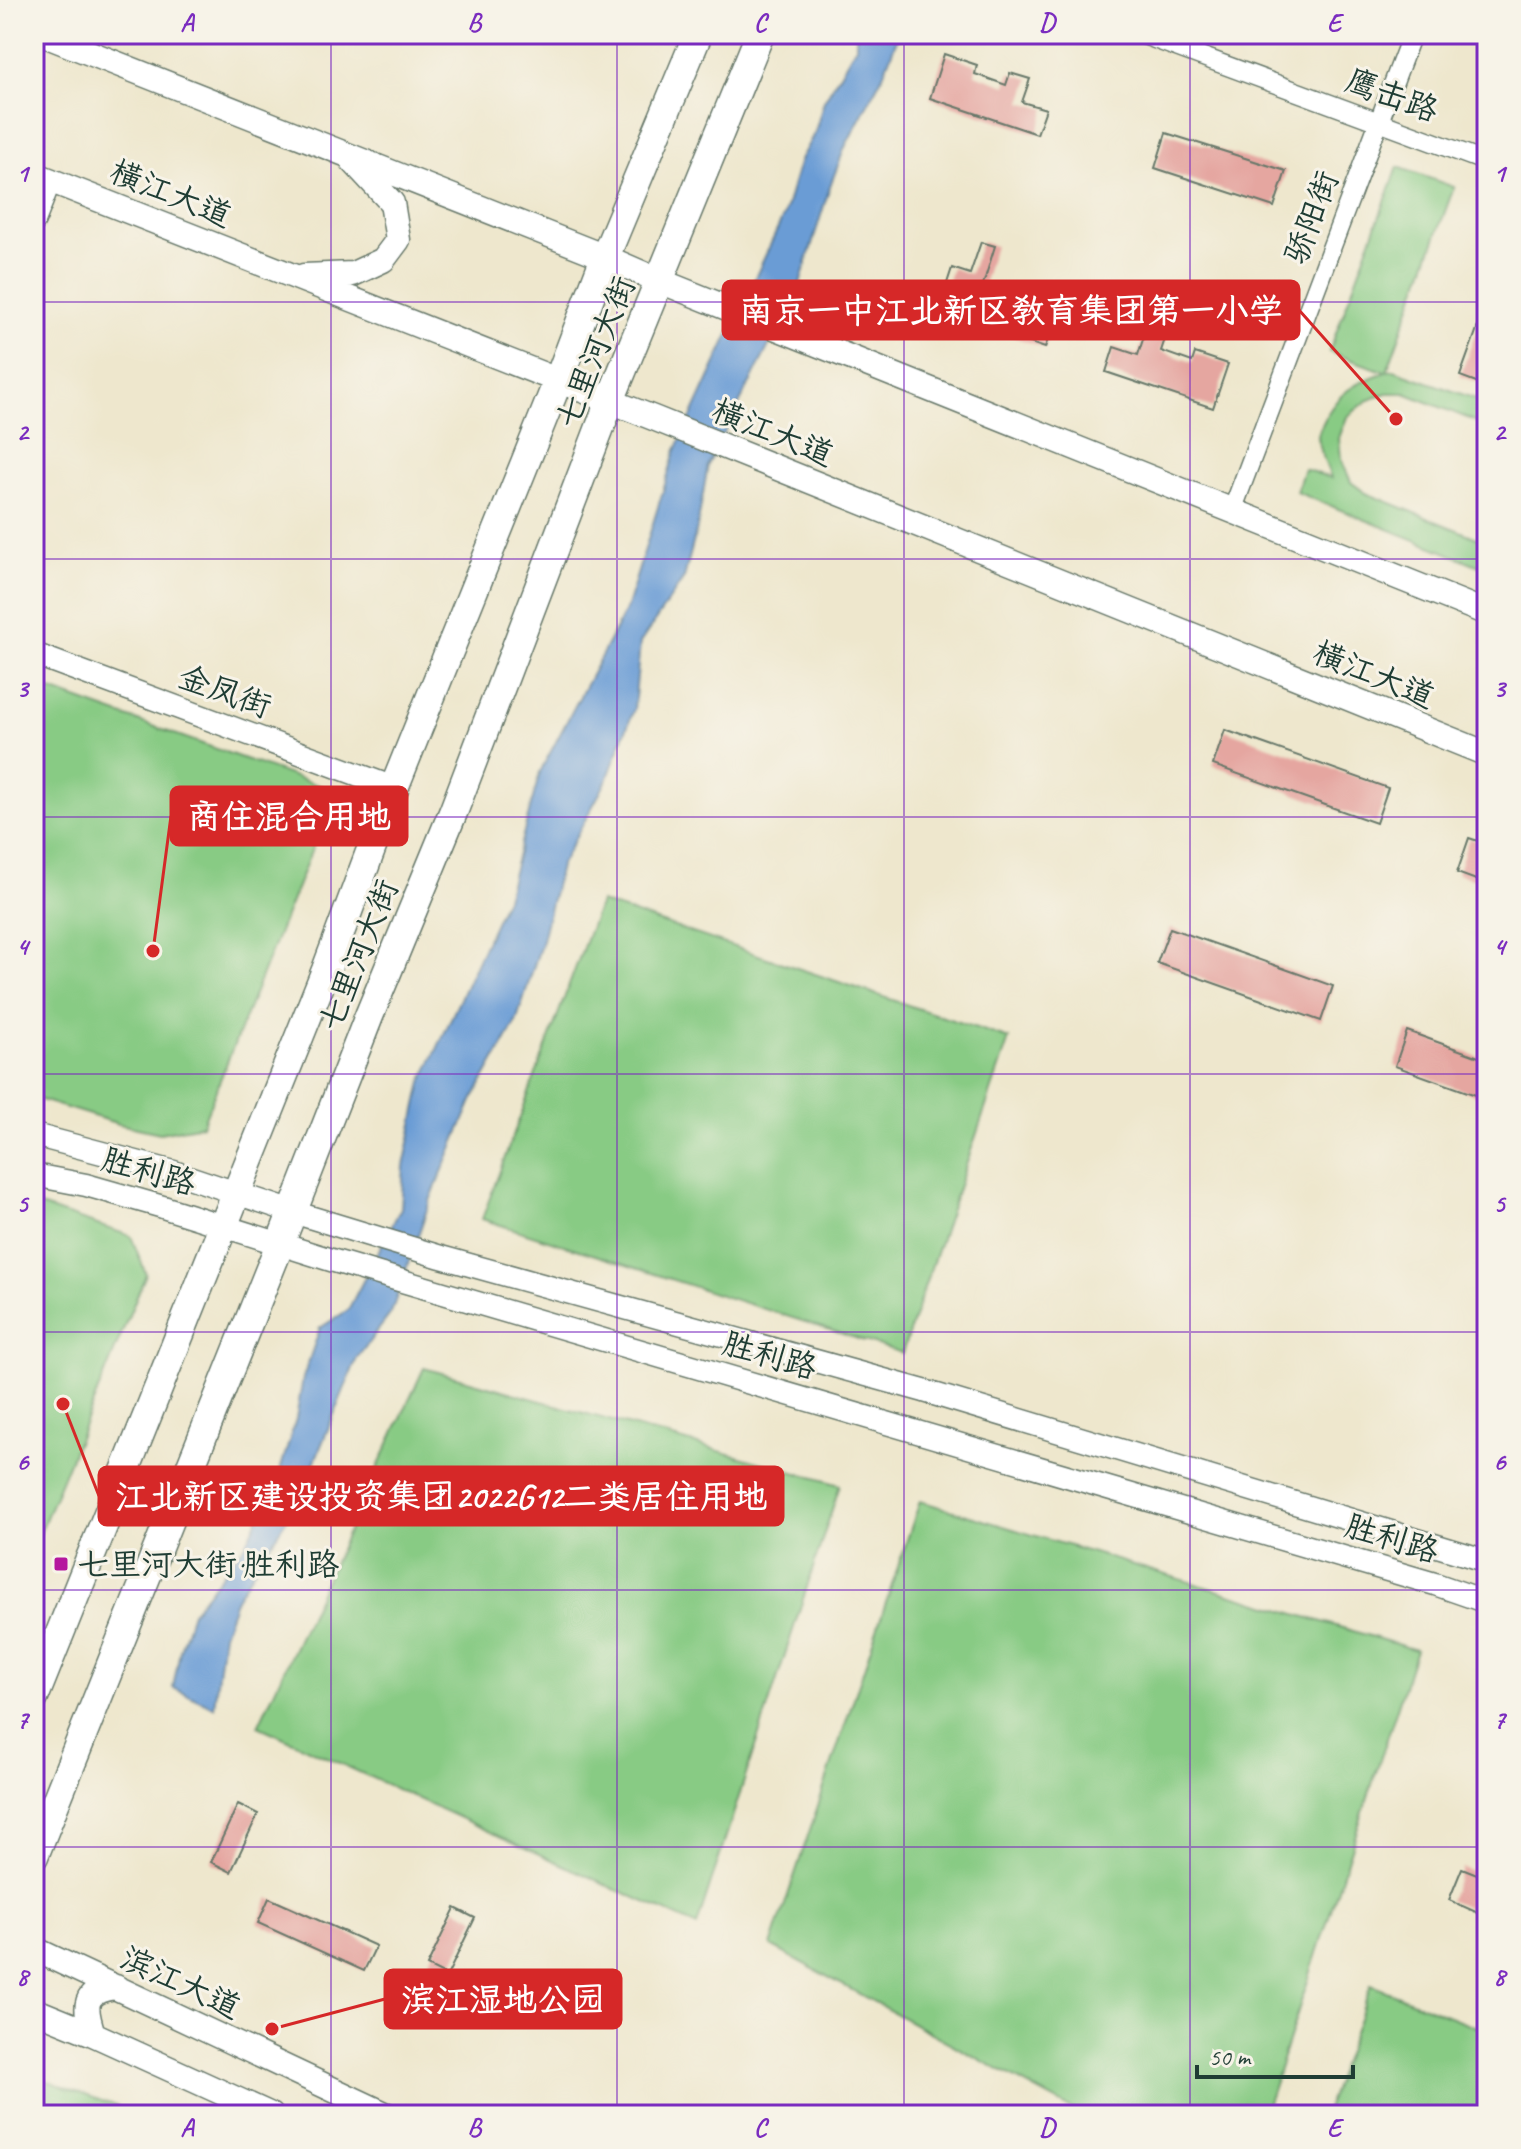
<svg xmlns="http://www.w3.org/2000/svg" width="1521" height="2149" viewBox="0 0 1521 2149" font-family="Caveat,'LXGW WenKai TC',sans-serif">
  <rect width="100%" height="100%" fill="#f7f3e8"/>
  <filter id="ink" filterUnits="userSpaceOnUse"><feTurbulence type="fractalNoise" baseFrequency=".0125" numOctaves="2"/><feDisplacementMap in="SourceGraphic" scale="16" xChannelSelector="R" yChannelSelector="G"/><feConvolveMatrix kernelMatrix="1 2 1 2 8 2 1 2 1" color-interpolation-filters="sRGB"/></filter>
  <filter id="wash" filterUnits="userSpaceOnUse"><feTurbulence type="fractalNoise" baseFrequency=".006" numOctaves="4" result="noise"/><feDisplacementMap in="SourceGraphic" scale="32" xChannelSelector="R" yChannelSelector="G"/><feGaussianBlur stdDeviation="1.8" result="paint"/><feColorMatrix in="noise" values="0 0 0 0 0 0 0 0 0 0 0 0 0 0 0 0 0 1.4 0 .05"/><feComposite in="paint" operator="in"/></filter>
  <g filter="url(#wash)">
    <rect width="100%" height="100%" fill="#eee7cd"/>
    <!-- green -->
    <path fill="#88cb84" stroke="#54845c" stroke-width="2" d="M1398,167L1454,187L1387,371L1394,370L1487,403V426L1405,393H1386L1367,401L1347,417L1339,438L1341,459L1351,482L1366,493L1487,542V569L1296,492L1304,469L1331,478C1326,464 1318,449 1318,435C1319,431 1321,426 1323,423C1336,393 1356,382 1386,372L1329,352Z
      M34,684L326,788L330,804L202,1125L160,1133L119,1124L34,1098Z
      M600,902L1009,1039L902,1353L482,1219Z
      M34,1204L131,1236L146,1274L39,1535L34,1533Z
      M424,1368L840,1485L697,1926L258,1726Z
      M920,1501L1416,1650L1264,2115H1082L771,1946Z
      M1371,1985L1487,2031V2115H1324Z
      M34,2076L140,2115H34Z"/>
    <!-- water -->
    <path fill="#6a9cd5" stroke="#446c84" stroke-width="2" d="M856,34H899L883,75L845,147L830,186L799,287L708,465L697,528L684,578L640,643L634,709L607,780L560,866L541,944L516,1022L472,1101L431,1198L391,1313L357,1358L299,1500L236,1598L223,1634L214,1707L173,1688L180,1650L192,1612L246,1544L279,1474L296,1419L303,1378L320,1328L348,1310L401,1208L404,1166L422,1082L506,898L540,772L627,607L675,452L784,215L800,160L815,132L824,101L856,46Z"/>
    <g id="blocks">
      <!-- building -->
      <path fill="#e5a6a0" d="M944,54L977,65L975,74L1006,85L1010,73L1030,79L1022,102L1046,109L1037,134L930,98Z
        M1166,133L1286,171L1274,207L1155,168Z
        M981,242L995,246L982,288L1013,298L1017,286L1037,293L1030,315L1053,323L1045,348L938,311L952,268L970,274Z
        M1485,307H1487V386L1460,376Z
        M1145,333L1165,339L1161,351L1192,362L1195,353L1228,364L1213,408L1106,372L1114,347L1138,355Z
        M1225,730L1388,788L1376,823L1213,765Z
        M1469,838L1487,844V884L1457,873Z
        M1170,928L1333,986L1321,1021L1157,963Z
        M1407,1031L1487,1060V1099L1395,1066Z
        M238,1804L258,1814L231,1872L211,1862Z
        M1462,1868L1487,1878V1917L1449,1900Z
        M269,1898L376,1946L364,1971L258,1923Z
        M455,1908L475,1918L447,1976L427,1966Z"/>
    </g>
  </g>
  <g filter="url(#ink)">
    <use href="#blocks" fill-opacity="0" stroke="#67786a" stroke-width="2"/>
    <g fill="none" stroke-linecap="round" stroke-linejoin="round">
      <defs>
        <path id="minor" d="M1141,34L1487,162
          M1232,511L1412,34"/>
        <path id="tertiary" d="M34,221L50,180
          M34,654L394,788
          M34,1135L174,1172L293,1212L441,1257L924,1391L1487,1561
          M34,1175L86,1185L163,1207L331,1260L1435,1584L1487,1602"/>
        <path id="secondary" d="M42,34L605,257L660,281L1487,613
          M34,174L656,419L1487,754
          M304,276L353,274L383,260L398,240L392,203L352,160
          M34,1949L387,2115
          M34,2010L93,2034L271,2115
          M93,2034C84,2006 82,1991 116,1987"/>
        <path id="primary" d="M34,1698L326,970L394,788L558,381L605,257L698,34
          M34,1856L280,1244L369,1016L454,810L610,401L760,34"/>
      </defs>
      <!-- minor casing -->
      <use href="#minor" stroke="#67786a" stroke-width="21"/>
      <!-- tertiary casing -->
      <use href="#tertiary" stroke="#67786a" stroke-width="25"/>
      <!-- secondary casing -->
      <use href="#secondary" stroke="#67786a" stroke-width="27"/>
      <!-- primary casing -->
      <use href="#primary" stroke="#67786a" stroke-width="31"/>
      <!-- minor -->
      <use href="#minor" stroke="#fff" stroke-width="18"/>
      <!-- tertiary -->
      <use href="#tertiary" stroke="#fff" stroke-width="22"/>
      <!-- secondary -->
      <use href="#secondary" stroke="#fff" stroke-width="24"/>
      <!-- primary -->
      <use href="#primary" stroke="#fff" stroke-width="28"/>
    </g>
  </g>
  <!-- grid -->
  <path fill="none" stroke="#7b2cbf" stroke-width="2" stroke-opacity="0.55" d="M331,34V2115M617,34V2115M904,34V2115M1190,34V2115M34,302H1487M34,559H1487M34,817H1487M34,1074H1487M34,1332H1487M34,1590H1487M34,1847H1487"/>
  <!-- markers -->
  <rect fill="#b5179e" stroke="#f7f3e8" stroke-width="3" x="53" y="1556" width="16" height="16" rx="4"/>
  <g text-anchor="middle" stroke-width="6" stroke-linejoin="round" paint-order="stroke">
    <!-- street labels -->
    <g font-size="32" fill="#1f3d34" stroke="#f7f3e8">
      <text transform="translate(1392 95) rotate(20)" y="11">鹰击路</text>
      <text transform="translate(171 193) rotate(22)" y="11">横江大道</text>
      <text transform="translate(1311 217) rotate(-69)" y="11">骄阳街</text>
      <text transform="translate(595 352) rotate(-68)" y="11">七里河大街</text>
      <text transform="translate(773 432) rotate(22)" y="11">横江大道</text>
      <text transform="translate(1374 674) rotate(22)" y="11">横江大道</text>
      <text transform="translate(225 691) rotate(20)" y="11">金凤街</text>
      <text transform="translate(358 955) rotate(-68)" y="11">七里河大街</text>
      <text transform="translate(149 1171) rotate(16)" y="11">胜利路</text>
      <text transform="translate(770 1355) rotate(16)" y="11">胜利路</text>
      <text transform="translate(1392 1538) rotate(17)" y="11">胜利路</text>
      <text transform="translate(181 1982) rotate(25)" y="11">滨江大道</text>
    </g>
    <!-- poi labels -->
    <g font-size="32" fill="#1f3d34" stroke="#f7f3e8" text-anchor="start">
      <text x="77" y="1575">七里河大街·胜利路</text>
    </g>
  </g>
  <!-- callouts -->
  <path fill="none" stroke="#d62828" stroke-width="3" d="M1396 419L1299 310M153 951L171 816M63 1404L99 1496M272 2029L385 1999"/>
  <g fill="#d62828" stroke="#f7f3e8" stroke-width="3">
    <circle cx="1396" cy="419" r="8"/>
    <circle cx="153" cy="951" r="8"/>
    <circle cx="63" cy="1404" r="8"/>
    <circle cx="272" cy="2029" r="8"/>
  </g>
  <g fill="#d62828" stroke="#d62828" stroke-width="3">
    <rect x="723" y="281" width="576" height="58" rx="8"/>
    <rect x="171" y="787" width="236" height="58" rx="8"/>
    <rect x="99" y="1467" width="684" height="58" rx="8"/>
    <rect x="385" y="1970" width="236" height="58" rx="8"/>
  </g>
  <g font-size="34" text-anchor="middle" font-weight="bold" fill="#fff">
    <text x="1011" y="322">南京一中江北新区教育集团第一小学</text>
    <text x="289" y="828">商住混合用地</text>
    <text x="441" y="1508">江北新区建设投资集团2022G12二类居住用地</text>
    <text x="503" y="2011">滨江湿地公园</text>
  </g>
  <!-- margin -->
  <rect width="1521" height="2149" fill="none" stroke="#f7f3e8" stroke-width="88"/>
  <!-- scale -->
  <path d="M1197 2065v12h156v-12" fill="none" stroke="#1f3d34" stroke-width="4"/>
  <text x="1209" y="2065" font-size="24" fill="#1f3d34" stroke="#f7f3e8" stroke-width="6" paint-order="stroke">50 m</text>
  <rect x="44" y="44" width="1433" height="2061" fill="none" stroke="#7b2cbf" stroke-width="3"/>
  <g font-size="26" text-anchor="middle" font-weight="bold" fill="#7b2cbf">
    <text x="187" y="31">A</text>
    <text x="474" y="31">B</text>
    <text x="760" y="31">C</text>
    <text x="1047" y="31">D</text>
    <text x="1334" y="31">E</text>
    <text x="22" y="182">1</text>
    <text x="1499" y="182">1</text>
    <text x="22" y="440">2</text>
    <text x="1499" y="440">2</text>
    <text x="22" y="697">3</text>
    <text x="1499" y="697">3</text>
    <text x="22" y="955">4</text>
    <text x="1499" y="955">4</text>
    <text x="22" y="1212">5</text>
    <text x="1499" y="1212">5</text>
    <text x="22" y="1470">6</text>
    <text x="1499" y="1470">6</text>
    <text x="22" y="1728">7</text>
    <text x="1499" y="1728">7</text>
    <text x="22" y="1985">8</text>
    <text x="1499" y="1985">8</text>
    <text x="187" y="2136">A</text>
    <text x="474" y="2136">B</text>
    <text x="760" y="2136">C</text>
    <text x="1047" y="2136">D</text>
    <text x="1334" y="2136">E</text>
  </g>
</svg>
